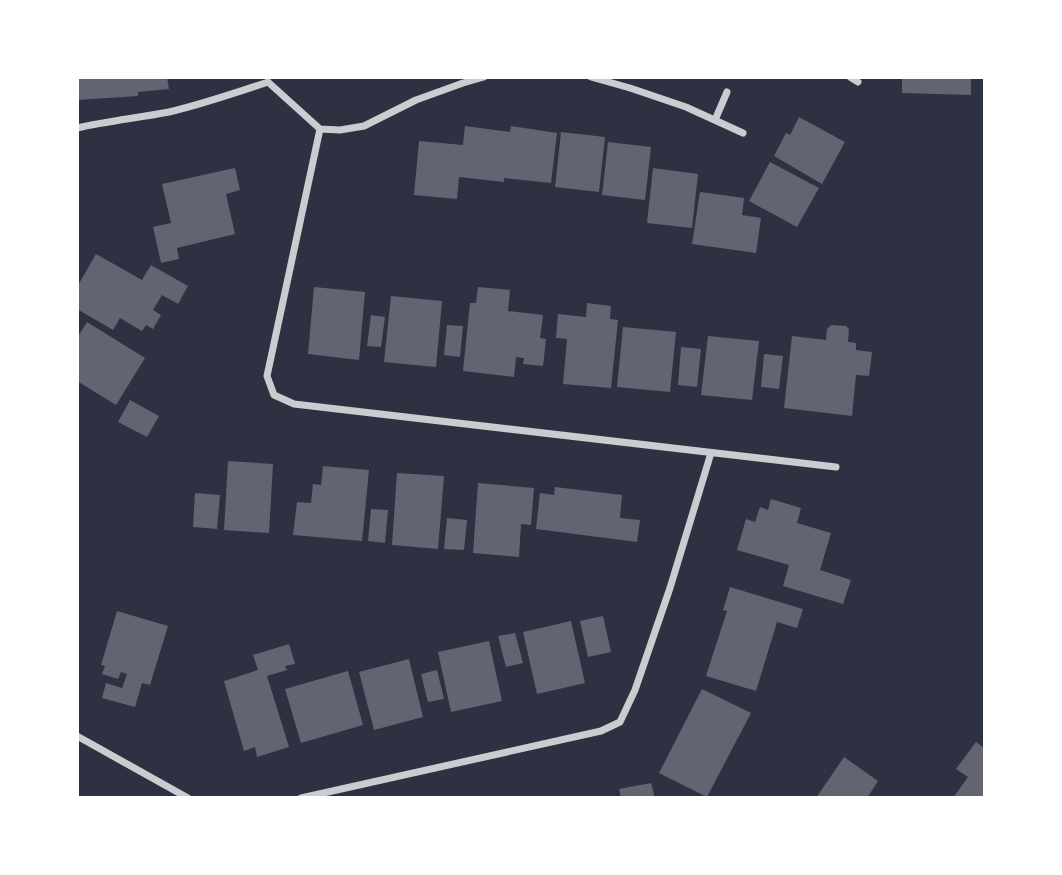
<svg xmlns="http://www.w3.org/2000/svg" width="1062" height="875" viewBox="0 0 1062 875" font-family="'DejaVu Sans',sans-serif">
  <rect width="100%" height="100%" fill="#2d3142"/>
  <!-- building -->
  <path fill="#626471" d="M77,77H167L169,89L138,92V96L77,100Z
    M902,77H971V95L902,93Z
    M799,117L845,142L822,184L774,156L786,133L790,135Z
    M465,126L510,132L511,126L557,133L551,183L504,178V182L459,177L457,199L414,195L419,141L463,145Z
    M561,132L605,137L599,192L555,187Z
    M608,142L651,147L645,200L602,195Z
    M770,162L819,188L797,227L749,201Z
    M235,168L240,190L226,194L235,234L177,248L179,259L161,263L153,227L171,223L162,184Z
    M653,168L698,174L692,228L647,223Z
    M700,192L744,198L742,215L761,218L756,253L692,244Z
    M96,254L142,280L151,265L188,286L178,304L162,295L153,310L161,315L153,329L146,325L142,331L120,318L113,330L77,309V287Z
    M314,287L365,292L359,360L308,354Z
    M478,287L510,290L508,311L543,315L540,338L546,339L543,366L523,364L524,358L516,357L514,377L463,371L470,303H476Z
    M391,296L442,301L436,367L384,362Z
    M587,303L611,306L610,319L618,320L611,388L563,384L567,339L556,338L558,314L586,317Z
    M371,315L385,317L381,347L367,346Z
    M87,322L145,358L116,405L77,381V338Z
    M447,325L463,326L460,357L444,355Z
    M831,325L846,326L849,329L848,342L856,343V350L872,352L869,376L856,375L852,416L784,408L792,336L826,340L827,329Z
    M623,327L676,332L670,392L617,387Z
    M708,336L759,341L752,400L701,395Z
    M681,347L701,349L697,387L678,385Z
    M764,354L783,356L779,389L761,387Z
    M130,400L159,416L147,437L118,422Z
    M228,461L273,464L269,533L224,530Z
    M323,466L369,470L362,541L293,535L297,502L311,503L313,484L321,485Z
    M397,473L444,476L438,549L392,545Z
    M478,483L534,488L531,525L521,524L519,557L473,553Z
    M555,487L622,495L620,518L640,520L637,542L536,529L540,493L554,495Z
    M195,493L220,495L217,529L193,527Z
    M771,499L801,508L797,523L831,533L820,570L851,580L843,604L783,586L789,565L737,550L746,519L755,522L760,507L768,510Z
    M371,509L388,510L385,543L368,541Z
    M447,518L467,520L464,550L444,549Z
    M730,587L803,609L797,628L777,622L756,691L706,676L727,611L723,610Z
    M117,611L168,626L150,685L142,683L135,707L102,698L106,683L122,688L127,674L121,672L118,679L102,674L105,666L101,665Z
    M603,616L611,652L588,657L580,621Z
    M571,621L585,683L537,694L523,632Z
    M515,633L523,663L506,667L498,636Z
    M489,641L502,701L451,712L438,652Z
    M289,644L295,664L285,666L287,670L267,676L289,747L257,757L255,747L244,751L224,681L258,670L253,655Z
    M409,659L423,717L374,730L359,672Z
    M437,670L444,699L428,702L421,674Z
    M348,671L363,725L301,743L285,689Z
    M702,689L751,713L707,797L659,773Z
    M976,742L983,747L985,744V798H953L968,777L956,769Z
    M844,757L878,781L867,798H816Z
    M651,783L655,798H621L619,789Z"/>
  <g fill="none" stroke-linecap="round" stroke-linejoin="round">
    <!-- minor -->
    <path stroke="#caccd0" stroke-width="7" d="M591,77L630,88L686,107L743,133
      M850,77L858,82
      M268,82L320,129L267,376L274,395L294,404L836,467
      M715,120L727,92
      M77,128C107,121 138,118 169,112C203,104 235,93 268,82
      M320,129L340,130L364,126L416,100L463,83L484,77
      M77,736L188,798
      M301,798L601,731L620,722L635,690L670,588L711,453"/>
  </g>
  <!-- border -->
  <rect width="1062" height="875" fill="none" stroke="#ffffff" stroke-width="158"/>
</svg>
